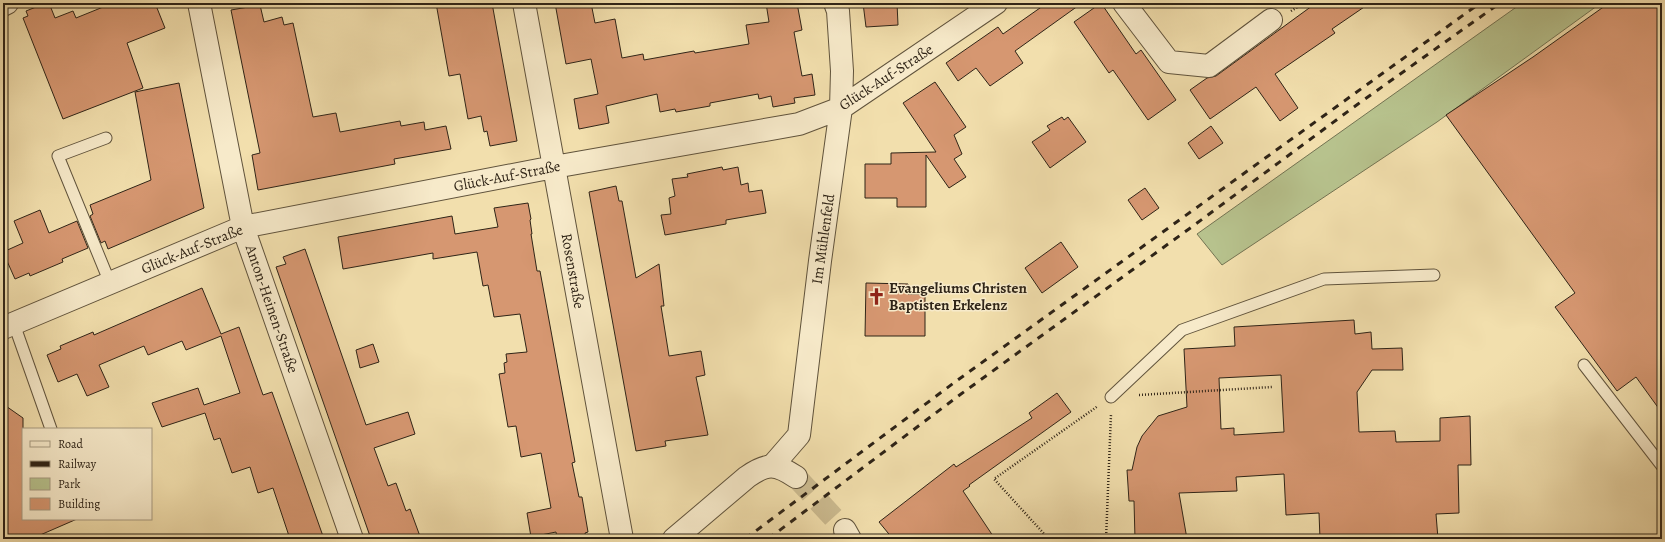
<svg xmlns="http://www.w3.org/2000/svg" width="1665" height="542" viewBox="0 0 1665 542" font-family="Alegreya,serif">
  <rect width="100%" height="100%" fill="#f2dfad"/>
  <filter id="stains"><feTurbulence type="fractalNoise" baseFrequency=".005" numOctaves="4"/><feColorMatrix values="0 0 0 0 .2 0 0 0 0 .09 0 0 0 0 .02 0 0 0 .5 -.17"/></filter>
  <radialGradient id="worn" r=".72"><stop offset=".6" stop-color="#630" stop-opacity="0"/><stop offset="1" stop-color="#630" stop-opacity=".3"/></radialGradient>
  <!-- green -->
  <path fill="#b7c28d" stroke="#737352" d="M1522,3H1601L1437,122L1222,265L1197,234Z"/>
  <!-- building -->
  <path fill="#d69771" stroke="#2f2417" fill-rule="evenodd" d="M46,3H49L55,18L73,11L76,18L113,3H155L165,28L127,43L143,88L63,119L23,18L28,16L26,11Z
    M436,3H492L517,141L490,146L487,131L484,132L481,116L468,119L460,74L449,76Z
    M555,3H591L595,23L615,19L622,58L643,54L644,60L694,51L695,53L749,44L746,25L769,22L766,3H797L802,30L794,32L802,76L812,74L815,95L794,98L795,103L773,107L771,96L759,99L758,94L710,103V106L676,112L675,109L660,112L657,94L606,106L609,123L579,129L574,99L598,94L591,59L566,64Z
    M863,3H897L898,25L866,27Z
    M1047,3H1082L1015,51L1023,63L990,86L976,68L958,81L946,63L998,27L1003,34Z
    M1101,3L1136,54L1141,50L1176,100L1148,120L1113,70L1109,73L1074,22Z
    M1316,3H1370L1332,29L1335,33L1275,74L1298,108L1280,121L1256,87L1210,119L1190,90L1207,78L1216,76Z
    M1609,3H1662V413L1636,377L1617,391L1555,307L1575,293L1446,115L1533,57Z
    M260,5L264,22L282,17L284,25L293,23L313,117L336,113L340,132L400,121L401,126L424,122L425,130L446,126L451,149L394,159L395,164L258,190L252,155L260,153L231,10Z
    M935,82L966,127L954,135L962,154L954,159L966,177L949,188L926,155V207H897V198H865V164H891V153L936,152L903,103Z
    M179,83L204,208L108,249L105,241L101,243L90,216L93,214L90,205L151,180L135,92Z
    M1062,117L1064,120L1068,117L1086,142L1050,168L1032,142L1050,130L1047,126Z
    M1211,126L1223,143L1199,159L1188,143Z
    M722,167L723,170L738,167L741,185L748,183L749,192L762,190L766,213L726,220V224L665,235L661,215L671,214L669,198L675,196L672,179L688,177L687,174Z
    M616,186L619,201H622L636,278L659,264L664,306H661L669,356L701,351L705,375L696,377L708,435L665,441L666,446L636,451L589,192Z
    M1145,188L1159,208L1142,220L1128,200Z
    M528,203L531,219L530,220L532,234H531L537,271H540L575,462L572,463L579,497H582L588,532L585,533L586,539H557L556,532L531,537L527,513L551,508L541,453L521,457L516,426L508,427L499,374L505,373L504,363L507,362L506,354L527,352L520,314L494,317L488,285L483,286L477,252L433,259V253L343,269L338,237L452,216L455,234L498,227L494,208Z
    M40,210L49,233L77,221L88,248L62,259L63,262L30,276L29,273L15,279L3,252L23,243L14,221Z
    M1061,242L1078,267L1042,293L1025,268Z
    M305,249L366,425L408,412L415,434L374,448L388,486L396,483L406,511L410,509L421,539H371L276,267L286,264L283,257Z
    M866,283L908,284V294H925V336H865Z
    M202,288L221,334L239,327L263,395L272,392L324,539H290L273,488L258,493L250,467L232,473L220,438L214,440L205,413L162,427L152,403L198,388L204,405L240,393L221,336L186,350L182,341L148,355L144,346L99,365L109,387L87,396L77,374L58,382L47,355L61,349L60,346L93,332L94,335Z
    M1354,320L1355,334L1371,332L1372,349L1402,348L1403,370H1372L1357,392L1359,432L1395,431L1396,442L1440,441V418L1470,416L1471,465H1458L1459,513L1436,514L1438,539H1320L1319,513L1286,515L1284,474L1236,477L1237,491L1179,493L1187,539H1135L1134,501H1129L1127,470H1132L1137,447L1142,436L1158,416L1187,407L1184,349L1235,346L1234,327ZM1281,375L1284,432L1234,435V428L1221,429L1219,378Z
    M373,344L379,362L360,368L356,350Z
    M1057,393L1071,412L969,485L970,486L963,491L995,539H960L949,537L946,539H893L879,522L954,464L956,467L1032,418L1029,413Z
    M3,404L23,418V519H77L31,539H3Z"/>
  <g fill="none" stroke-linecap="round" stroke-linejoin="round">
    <!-- tertiary-tunnel -->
    <path stroke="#cbba8f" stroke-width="22" stroke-dasharray="22 11" stroke-linecap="butt" d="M796,477L845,530"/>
    <defs>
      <path id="service" d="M106,138L58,156L110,283
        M14,324L51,429
        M1584,365L1662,466
        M1111,397L1182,330L1324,279L1434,275"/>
      <path id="minor" d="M199,3L243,227L352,539
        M524,3L622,539
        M1124,3L1169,62L1209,66L1271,20
        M3,5L7,3
        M3,328L243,227L554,167L799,124L841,108L996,3
        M773,465L799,435L820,261L841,108L842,71L838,11L835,3"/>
      <path id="tertiary" d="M845,530L850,539
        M674,539L747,477C767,463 775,463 796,477"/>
    </defs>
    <!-- service casing -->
    <use href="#service" stroke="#60533c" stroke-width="13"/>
    <!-- minor casing -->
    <use href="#minor" stroke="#60533c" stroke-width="24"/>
    <!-- tertiary casing -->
    <use href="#tertiary" stroke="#60533c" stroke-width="24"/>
    <!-- path -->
    <path stroke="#2f2417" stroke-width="2.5" stroke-dasharray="1 2" stroke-linecap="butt" d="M1291,11L1304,3
      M1139,395L1272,387
      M1087,539L1047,537L994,479L1098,406
      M1106,539L1111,414"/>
    <!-- service -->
    <use href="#service" stroke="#f7eaca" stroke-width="11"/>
    <!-- minor -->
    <use href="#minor" stroke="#f7eaca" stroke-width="22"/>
    <!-- tertiary -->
    <use href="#tertiary" stroke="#f7eaca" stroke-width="22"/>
    <!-- rail -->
    <path stroke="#2f2417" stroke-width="3" stroke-dasharray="7 7" stroke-linecap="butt" d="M745,539L955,382L1480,3
      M768,539L961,394L1193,226L1358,104L1500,3"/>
  </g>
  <!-- icons -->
  <defs>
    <symbol id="church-bare" viewBox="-9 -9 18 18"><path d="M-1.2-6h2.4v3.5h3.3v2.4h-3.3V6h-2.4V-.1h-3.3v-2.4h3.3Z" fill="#8f2418" stroke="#f7eaca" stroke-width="2.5" paint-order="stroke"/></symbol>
  </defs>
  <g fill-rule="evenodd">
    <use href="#church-bare" x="864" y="284" width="25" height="25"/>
  </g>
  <g text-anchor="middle" stroke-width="3" stroke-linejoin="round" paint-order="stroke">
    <!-- street labels -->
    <g font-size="15" fill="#2f2417" stroke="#f7eaca">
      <text transform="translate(886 77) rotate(-33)" y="5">Glück-Auf-Straße</text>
      <text transform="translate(507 176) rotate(-11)" y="5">Glück-Auf-Straße</text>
      <text transform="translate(823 239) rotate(-82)" y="5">Im Mühlenfeld</text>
      <text transform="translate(192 249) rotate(-22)" y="5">Glück-Auf-Straße</text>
      <text transform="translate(573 271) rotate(80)" y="5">Rosenstraße</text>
      <text transform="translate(272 309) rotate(71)" y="5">Anton-Heinen-Straße</text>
    </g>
    <!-- poi labels -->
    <g font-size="15" font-weight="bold" fill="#2f2417" stroke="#f7eaca" text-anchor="start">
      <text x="889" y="293">Evangeliums Christen<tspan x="889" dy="17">Baptisten Erkelenz</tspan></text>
    </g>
  </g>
  <!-- margin -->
  <rect width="1665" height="542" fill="none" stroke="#f2dfad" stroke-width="16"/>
  <rect x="4" y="4" width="1657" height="534" fill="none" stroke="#2f2417" stroke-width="2"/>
  <rect x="8" y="8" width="1649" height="526" fill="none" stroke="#2f2417"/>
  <!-- legend -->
  <rect x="22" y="428" width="130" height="92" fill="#f7eaca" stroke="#a79b82"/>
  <rect x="30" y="441" width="20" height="6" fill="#f7eaca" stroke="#a79b82"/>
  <text x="58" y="448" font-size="12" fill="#2f2417">Road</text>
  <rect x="30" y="461" width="20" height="6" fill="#2f2417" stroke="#a79b82"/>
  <text x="58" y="468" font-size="12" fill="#2f2417">Railway</text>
  <rect x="30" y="478" width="20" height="12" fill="#b7c28d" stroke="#a79b82"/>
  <text x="58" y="488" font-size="12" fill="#2f2417">Park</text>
  <rect x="30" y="498" width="20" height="12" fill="#d69771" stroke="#a79b82"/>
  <text x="58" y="508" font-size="12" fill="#2f2417">Building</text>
  <rect width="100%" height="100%" filter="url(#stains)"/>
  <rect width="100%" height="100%" fill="url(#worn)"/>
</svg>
